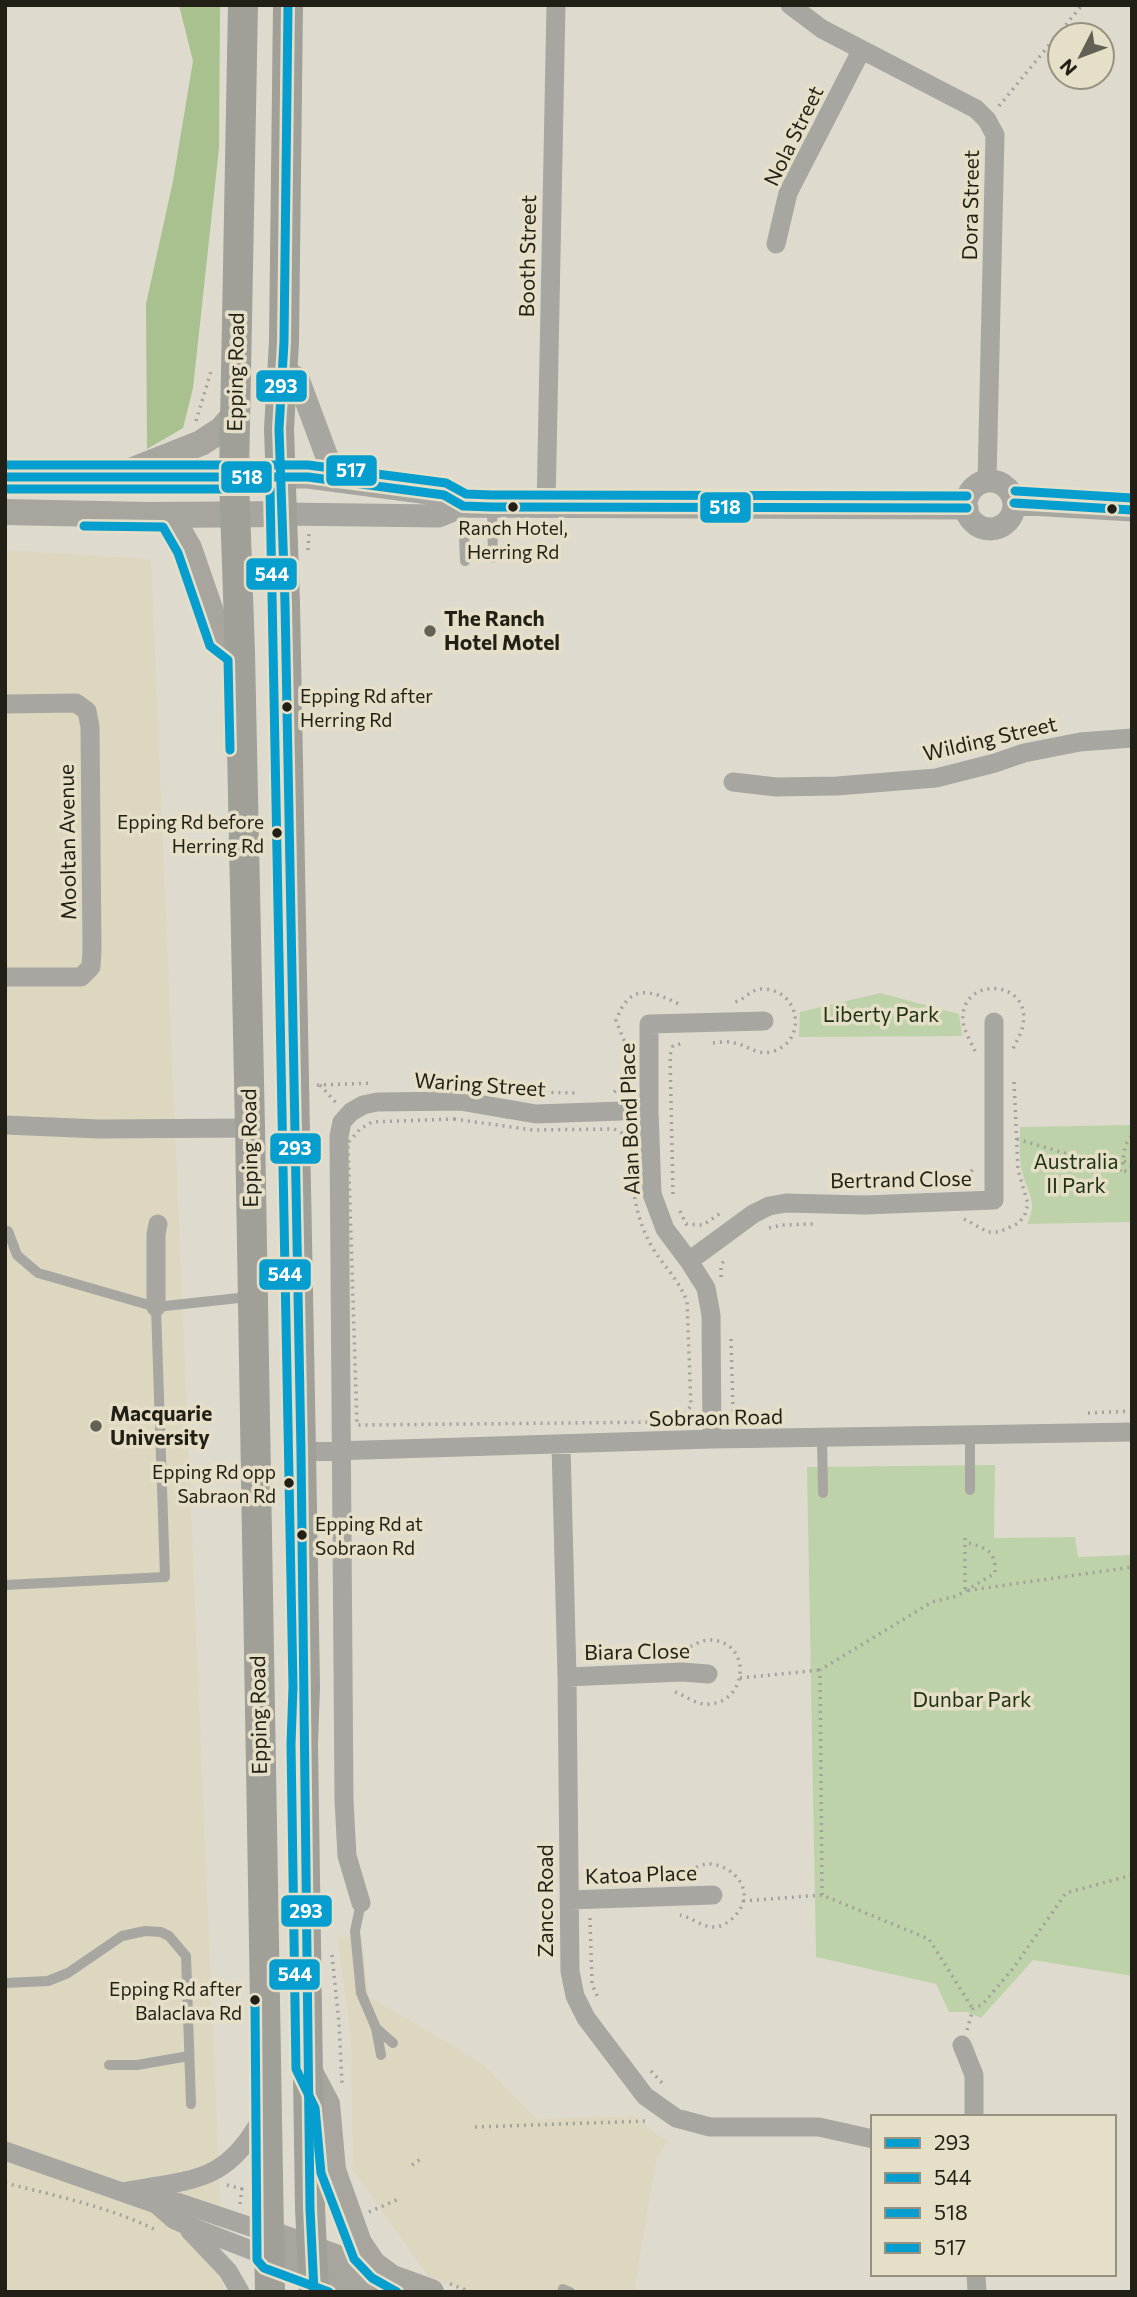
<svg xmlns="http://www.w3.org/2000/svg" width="1137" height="2297" viewBox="0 0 1137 2297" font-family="Commissioner,sans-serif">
  <rect width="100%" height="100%" fill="#dedbce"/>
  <!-- built -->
  <path fill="#ddd7c0" d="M5,550L151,559L224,2292H5Z
    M337,1937H362L369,1996L483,2064L536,2119L635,2116L653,2132L668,2140L656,2160L634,2292H470L428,2276L353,2170L351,2038Z"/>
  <!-- green -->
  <path fill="#bdd2a8" d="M880,993L959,1014L962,1036L799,1037L800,1012Z
    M1132,1125V1222L1027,1224C1040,1198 1024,1190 1021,1166C1019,1153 1020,1140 1020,1127Z
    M995,1465L994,1538L1075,1537L1078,1557L1132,1555V1976L1033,1960L981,2018L967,2012H949L936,1984L816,1957L807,1467Z"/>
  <!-- forest -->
  <path fill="#a8c18e" d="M179,5H220L219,148L193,388L183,428L147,449L146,304L173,181L193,61Z"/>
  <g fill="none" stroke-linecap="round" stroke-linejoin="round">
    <!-- path -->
    <path stroke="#a2a19c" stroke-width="3.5" stroke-dasharray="2 5" stroke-linecap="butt" d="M999,106L1082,5
      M196,421L212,368
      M308,550L309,533
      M713,1043C720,1042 728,1041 735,1043C748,1046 757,1055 771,1052C808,1042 801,991 764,989C751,988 746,999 735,1002
      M975,1051C971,1042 964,1031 963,1021C959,975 1036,978 1022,1029C1020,1036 1016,1042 1013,1049
      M629,1068L628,1050L616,1021C629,983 650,990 679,1004
      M317,1085L373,1083
      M320,1085L337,1104
      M489,1085L533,1092L575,1093
      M614,1092L627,1082L629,1075
      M454,1119L533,1130L614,1129L622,1133L631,1141C632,1181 632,1211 652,1247C664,1267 677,1277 687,1301L691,1406L683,1416L675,1422L357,1425L348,1143L360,1129L372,1122Z
      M1017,1139L1132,1173
      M1124,1161L1132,1166
      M1120,1171C1126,1158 1121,1146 1132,1136
      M962,1182L975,1167
      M857,1185L902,1183
      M673,1194L670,1055L673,1046L684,1043
      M680,1211L686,1224L703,1225L722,1212
      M964,1219L988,1232H999L1019,1223L1025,1214L1028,1204L1018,1170L1014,1081
      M769,1228L782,1225L813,1224
      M721,1277V1266L725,1258
      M731,1339L733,1410L745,1420
      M1088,1413L1132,1411
      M965,1538V1591L1132,1567
      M586,1653V1656L601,1655
      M740,1678L820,1670
      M675,1692C686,1696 698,1706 710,1704C749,1701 752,1639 708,1640C698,1641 688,1649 678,1653
      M677,1876C687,1874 697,1865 707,1864C724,1863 745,1878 744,1896C744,1910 729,1925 716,1927C703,1928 693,1918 680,1915
      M587,1877V1879L665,1876
      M822,1895L820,1670L932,1602L957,1596L995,1573C996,1549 985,1548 965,1542
      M743,1901L822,1895L929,1939L973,2009
      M590,1918L592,1984L599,2000
      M332,1955L339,2023L342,2084
      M967,2030L973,2009L983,2004L1014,1967L1066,1893L1132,1875
      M651,2071L665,2086
      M475,2127L648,2121
      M412,2165L422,2158
      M5,2183C57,2196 109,2207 156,2230
      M227,2185L246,2190
      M240,2204L242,2188
      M369,2212L399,2199
      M450,2284L471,2292"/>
    <!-- service -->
    <path stroke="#a8a6a1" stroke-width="10" d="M463,506L465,561
      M492,507L493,558
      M8,1231L17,1255L38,1273L156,1307L248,1297
      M970,1435V1490
      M822,1438L823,1493
      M5,1585L165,1577L156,1307
      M361,1903L355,1931L361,1993L376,2028L381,2055
      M5,1983L48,1981L68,1973L122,1936L145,1931L161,1932L169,1936L186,1956L191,2104
      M376,2028L393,2043
      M109,2065H137L189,2056
      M563,2289L570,2292"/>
    <!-- minor -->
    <path stroke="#a8a6a1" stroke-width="19" d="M790,5L822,29L976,109L987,120L995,135L987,481
      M776,244L788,193L861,51
      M546,508L556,5
      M5,704L76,703L87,711L90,727L92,949L91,967L81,977H5
      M733,782L776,787L837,786L936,778L995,763L1024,753L1080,742L1132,738
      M5,1125L99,1129L250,1128
      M689,1261L753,1214L769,1206L786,1203L865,1205L994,1200V1022
      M156,1307V1234L158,1224
      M712,1439L711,1315L706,1288L689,1261L665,1229L652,1194L649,1110V1024L764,1021
      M561,1445L567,1677L570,1971L575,1996L586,2018L645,2096L676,2118L710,2127H819L873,2139
      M301,1452L712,1439L1132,1432
      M567,1677L682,1672L708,1674
      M569,1900L713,1895
      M361,1903L347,1856L344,1800L339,1136L342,1122L351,1112L363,1105L377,1102L460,1101L536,1114L649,1110
      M962,2045L974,2075V2117
      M5,2151L156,2204L173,2219L184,2224L269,2257
      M127,2191C198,2179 228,2182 265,2112
      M156,2204L177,2202L269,2233
      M190,2231L228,2271L240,2292
      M976,2274L977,2292"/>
    <!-- tertiary -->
    <path stroke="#a8a6a1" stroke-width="23" d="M283,369L298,379L336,481
      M282,477H308L444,495L463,506
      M966 505a24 24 0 1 1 48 0a24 24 0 1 1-48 0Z
      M1014,503L1132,510
      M281,514L439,516L463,506L967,508"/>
    <!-- secondary -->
    <path stroke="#a7a59e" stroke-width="26" d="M125,473L201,443L221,430L235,414
      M5,477H282
      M5,512L148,515L281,514
      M170,515L189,548L221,641L240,653
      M308,2068L327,2104L333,2170L359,2243L373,2264L392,2278
      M269,2233L431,2292
      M269,2257L365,2292"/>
    <!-- primary -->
    <path stroke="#a09f98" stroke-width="30" d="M243,5L234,477L240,653L250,1128L270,2292
      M288,5L284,342L279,429L285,603L301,1452L305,1687L303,1744L310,2208L314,2292"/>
    <defs>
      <path id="bus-1" d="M288,5L284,342L279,429L285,603L301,1452L310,2208L314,2292"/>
      <path id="bus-2" d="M5,489H270L293,1687L291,1744L296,2069L315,2108L321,2173L354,2259L372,2278L397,2292
        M84,526L163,527L178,553L210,646L228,660L230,750
        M255,2000L257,2260L264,2268L329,2292"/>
      <path id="bus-3" d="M5,477H308L444,495L463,506L492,507L967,508
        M1014,503L1132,510"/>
      <path id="bus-4" d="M5,465H308L446,483L466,494L492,495L967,496
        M1015,491L1132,498"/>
    </defs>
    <!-- bus-1 casing -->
    <use href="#bus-1" stroke="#e5dfc7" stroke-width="14"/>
    <!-- bus-2 casing -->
    <use href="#bus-2" stroke="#e5dfc7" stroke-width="14"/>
    <!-- bus-3 casing -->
    <use href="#bus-3" stroke="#e5dfc7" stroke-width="14"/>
    <!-- bus-4 casing -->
    <use href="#bus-4" stroke="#e5dfc7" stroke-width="14"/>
    <!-- bus-1 -->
    <use href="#bus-1" stroke="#059ece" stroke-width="9"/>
    <!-- bus-2 -->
    <use href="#bus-2" stroke="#059ece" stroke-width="9"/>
    <!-- bus-3 -->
    <use href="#bus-3" stroke="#059ece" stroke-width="9"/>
    <!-- bus-4 -->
    <use href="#bus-4" stroke="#059ece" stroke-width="9"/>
  </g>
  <!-- markers -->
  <g fill="#211f16" stroke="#e5dfc7" stroke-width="2.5">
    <circle cx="513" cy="507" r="6"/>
    <circle cx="1112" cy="509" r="6"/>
    <circle cx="287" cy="707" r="6"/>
    <circle cx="277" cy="833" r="6"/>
    <circle cx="289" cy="1483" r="6"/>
    <circle cx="302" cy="1535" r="6"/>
    <circle cx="255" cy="2000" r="6"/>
  </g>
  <g fill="#636156" stroke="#e5dfc7" stroke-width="2.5">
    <circle cx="430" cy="631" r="7"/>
    <circle cx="96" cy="1426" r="7"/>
  </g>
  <g text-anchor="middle" stroke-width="7" stroke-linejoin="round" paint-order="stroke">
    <!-- bus labels -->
    <g font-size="19" fill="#211f16" stroke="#e5dfc7" text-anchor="end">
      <text x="513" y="535" text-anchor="middle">Ranch Hotel,<tspan x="513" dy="24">Herring Rd</tspan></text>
      <text x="300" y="703" text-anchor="start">Epping Rd after<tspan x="300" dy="24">Herring Rd</tspan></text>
      <text x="264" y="829">Epping Rd before<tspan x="264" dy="24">Herring Rd</tspan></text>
      <text x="276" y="1479">Epping Rd opp<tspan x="276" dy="24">Sabraon Rd</tspan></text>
      <text x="315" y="1531" text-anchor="start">Epping Rd at<tspan x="315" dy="24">Sobraon Rd</tspan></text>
      <text x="242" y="1996">Epping Rd after<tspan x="242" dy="24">Balaclava Rd</tspan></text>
    </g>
    <!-- street labels -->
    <g font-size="21" fill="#211f16" stroke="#e5dfc7">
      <text transform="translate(794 136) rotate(-64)" y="7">Nola Street</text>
      <text transform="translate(971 205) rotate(-89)" y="7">Dora Street</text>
      <text transform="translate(528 256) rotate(-89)" y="7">Booth Street</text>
      <text transform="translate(236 372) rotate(-89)" y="7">Epping Road</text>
      <text transform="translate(990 739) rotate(-13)" y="7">Wilding Street</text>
      <text transform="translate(68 842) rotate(-91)" y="7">Mooltan Avenue</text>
      <text transform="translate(480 1085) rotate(4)" y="7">Waring Street</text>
      <text transform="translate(630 1119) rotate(-92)" y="7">Alan Bond Place</text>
      <text transform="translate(250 1148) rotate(-91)" y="7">Epping Road</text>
      <text transform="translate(901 1180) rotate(-1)" y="7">Bertrand Close</text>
      <text transform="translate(716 1418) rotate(-1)" y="7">Sobraon Road</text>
      <text transform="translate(637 1652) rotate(-1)" y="7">Biara Close</text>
      <text transform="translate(259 1715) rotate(-91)" y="7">Epping Road</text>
      <text transform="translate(641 1875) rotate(-2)" y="7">Katoa Place</text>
      <text transform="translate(546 1901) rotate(-90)" y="7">Zanco Road</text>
    </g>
    <!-- poi labels -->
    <g font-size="21" font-weight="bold" fill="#211f16" stroke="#e5dfc7" text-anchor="start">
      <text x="444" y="626">The Ranch<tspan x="444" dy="24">Hotel Motel</tspan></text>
      <text x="110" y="1421">Macquarie<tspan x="110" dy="24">University</tspan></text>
    </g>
    <!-- park labels -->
    <g font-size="21" fill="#203411" stroke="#e5dfc7">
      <text x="881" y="1022">Liberty Park</text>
      <text x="1076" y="1169">Australia<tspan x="1076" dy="24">II Park</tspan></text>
      <text x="972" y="1707">Dunbar Park</text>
    </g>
  </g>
  <g stroke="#e5dfc7" stroke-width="2.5">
    <rect x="255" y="369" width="53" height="34" rx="7" fill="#059ece"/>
    <rect x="325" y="454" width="53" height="33" rx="7" fill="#059ece"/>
    <rect x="220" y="460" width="53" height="34" rx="7" fill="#059ece"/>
    <rect x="699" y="491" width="53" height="33" rx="7" fill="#059ece"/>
    <rect x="245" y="557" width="53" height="34" rx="7" fill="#059ece"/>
    <rect x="269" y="1132" width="53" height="33" rx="7" fill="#059ece"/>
    <rect x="258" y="1258" width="54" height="33" rx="7" fill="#059ece"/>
    <rect x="280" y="1894" width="53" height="34" rx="7" fill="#059ece"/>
    <rect x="268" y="1958" width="53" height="33" rx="7" fill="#059ece"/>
  </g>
  <g font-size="19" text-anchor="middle" font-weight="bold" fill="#fff">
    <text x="281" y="393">293</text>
    <text x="351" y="477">517</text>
    <text x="247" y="484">518</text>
    <text x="725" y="514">518</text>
    <text x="272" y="581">544</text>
    <text x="295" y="1155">293</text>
    <text x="285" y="1281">544</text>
    <text x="306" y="1918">293</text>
    <text x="295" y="1981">544</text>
  </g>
  <!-- border -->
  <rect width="1137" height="2297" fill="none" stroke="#211f16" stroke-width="14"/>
  <!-- legend -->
  <rect x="871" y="2115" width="245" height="161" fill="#e5dfc7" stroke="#979280" stroke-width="2"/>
  <rect x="885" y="2138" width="35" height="10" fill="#059ece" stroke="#979280" stroke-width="2"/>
  <text x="934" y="2150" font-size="21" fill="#211f16">293</text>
  <rect x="885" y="2173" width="35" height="10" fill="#059ece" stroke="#979280" stroke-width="2"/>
  <text x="934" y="2185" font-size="21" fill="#211f16">544</text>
  <rect x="885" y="2208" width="35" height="10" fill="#059ece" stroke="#979280" stroke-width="2"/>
  <text x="934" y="2220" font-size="21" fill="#211f16">518</text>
  <rect x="885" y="2243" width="35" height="10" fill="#059ece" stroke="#979280" stroke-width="2"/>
  <text x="934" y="2255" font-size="21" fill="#211f16">517</text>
  <!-- north arrow -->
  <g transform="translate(1081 56) rotate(228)"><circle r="33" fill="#e5dfc7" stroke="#979280" stroke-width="2"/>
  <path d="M0-5L12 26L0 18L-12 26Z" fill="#636156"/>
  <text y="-10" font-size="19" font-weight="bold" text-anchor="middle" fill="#211f16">N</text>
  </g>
</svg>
